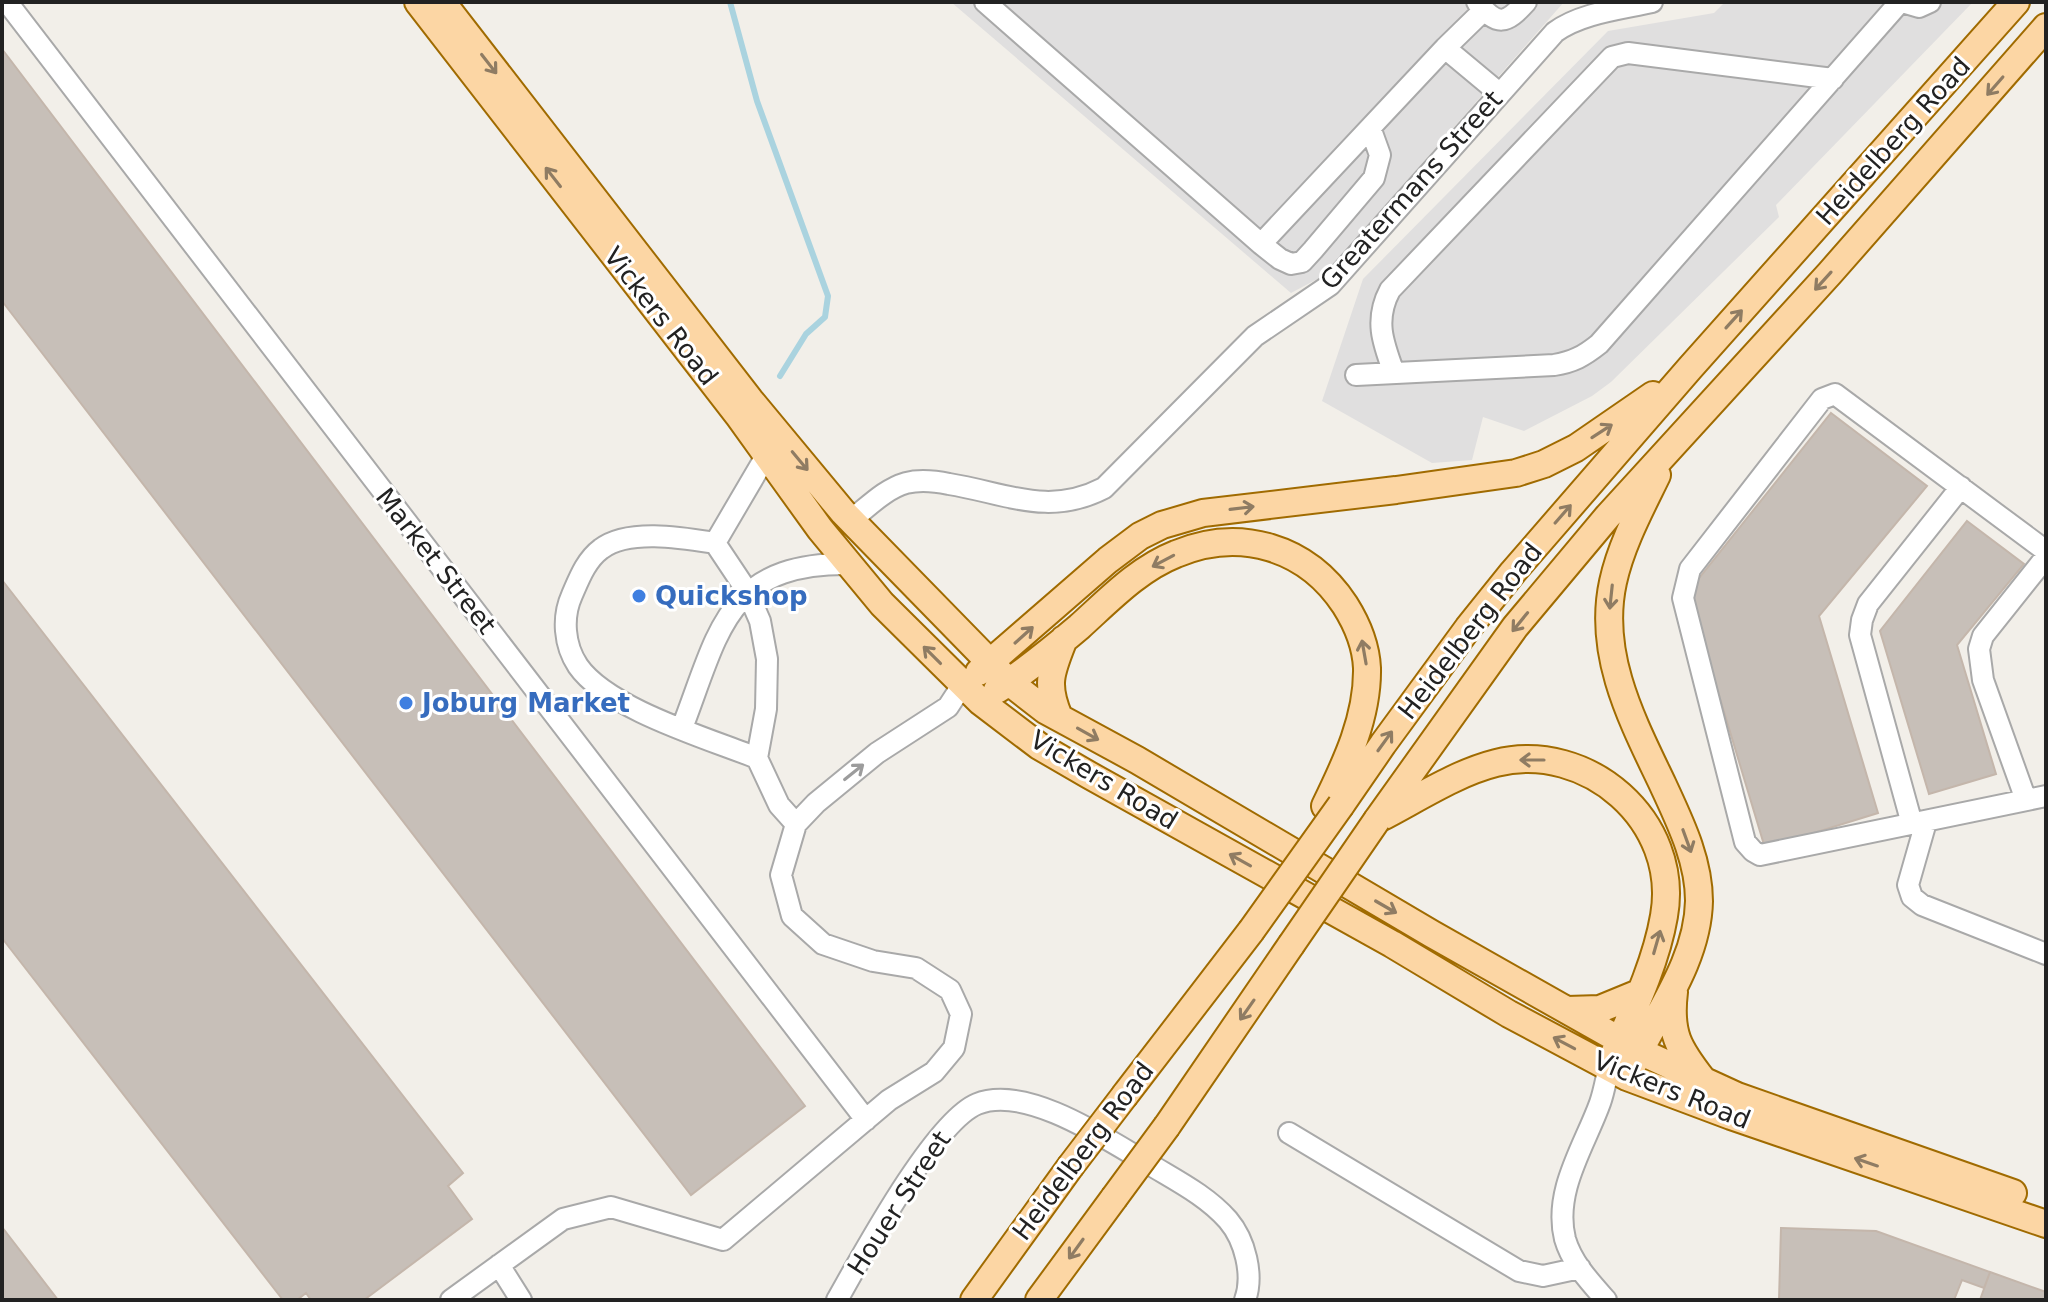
<svg xmlns="http://www.w3.org/2000/svg" width="2048" height="1302" viewBox="0 0 2048 1302" font-family="'DejaVu Sans',sans-serif">
  <rect width="100%" height="100%" fill="#f2efe9"/>
  <!-- residential -->
  <path fill="#e0dfdf" d="M951,2H1564L1323,276L1291,293Z
    M1725,2H1973L1776,205L1779,217L1611,382L1592,396L1524,431L1483,417L1472,460L1432,463L1322,401L1363,279L1608,31L1714,13Z"/>
  <g fill="none" stroke-linecap="round" stroke-linejoin="round">
    <!-- stream -->
    <path stroke="#aad3df" stroke-width="6" d="M730,2L757,101L828,296L825,317L806,334L780,376"/>
  </g>
  <!-- building -->
  <path fill="#c7bfb8" stroke="#c4b6ab" stroke-width="2" d="M2,49L805,1106L691,1195L2,301Z
    M1831,413L1927,486L1819,616L1878,813L1765,848L1688,592Z
    M1967,521L2024,564L1957,645L1996,774L1929,794L1880,631Z
    M2,580L463,1173L448,1186L472,1219L364,1300H311L306,1293L297,1300H283L2,938Z
    M2,1227L58,1300H2Z
    M1781,1228L1876,1231L1990,1272L1984,1288L1962,1280L1954,1300H1779Z
    M1990,1272L2046,1292V1300H1980Z"/>
  <g fill="none" stroke-linecap="round" stroke-linejoin="round">
    <defs>
      <path id="minor" d="M7,2L866,1120
        M985,2L1261,244L1280,259L1291,264L1302,262L1313,250L1374,178L1380,155L1371,130
        M1477,2C1498,27 1506,24 1526,2
        M1902,2L1919,7L1930,2
        M1445,48L1484,10
        M1261,244L1445,48L1499,93
        M1394,373C1383,343 1374,320 1390,290L1612,57L1628,53L1833,79
        M1356,375L1554,365C1573,362 1584,356 1599,344L1900,2
        M766,456L715,543L747,591L760,621L767,659L766,709L757,758L779,805L796,824
        M851,520C868,507 885,489 906,483C921,479 935,481 949,484C1006,493 1048,517 1104,488L1255,336L1330,285L1555,32C1581,13 1621,9 1652,2
        M715,543C684,538 628,528 601,549C586,560 579,579 572,595C562,617 564,645 578,666C608,709 707,738 757,758
        M2046,551L1835,394L1822,399L1690,569L1683,598L1745,842L1753,851L1760,855L2046,796
        M682,728C719,632 726,563 848,564
        M2026,800L1983,680L1979,649L1983,636L2046,557
        M1926,822L1908,885L1912,897L1922,905L2046,954
        M1912,824L1860,635L1862,620L1868,604L1961,487
        M1289,1133L1519,1271L1543,1276L1580,1268
        M499,1265L521,1300
        M451,1300L563,1219L611,1207L723,1240L889,1100L934,1072L954,1048L961,1014L950,990L916,968L873,961L823,944L792,916L781,875L796,824L816,803L877,753L948,707L963,684
        M837,1300C862,1256 934,1122 977,1104C1026,1084 1108,1140 1149,1164C1177,1181 1207,1196 1228,1220C1245,1240 1254,1275 1245,1300
        M1606,1300C1590,1282 1572,1263 1565,1239C1553,1191 1585,1145 1600,1103C1604,1092 1606,1079 1609,1067"/>
      <path id="major" d="M418,2L738,415L820,529L882,604L981,702L1039,746L1089,775L1392,944L1509,1014L1627,1077L1731,1116L2046,1224
        M442,2L750,400L843,512L1009,682L1045,710L1137,760L1432,934L1639,1051L1737,1096L2013,1193
        M979,672L1108,560L1140,536L1162,525L1203,513L1396,490L1516,473L1544,464L1576,448L1653,395
        M997,690C1026,671 1053,649 1079,627C1109,600 1138,569 1176,554C1240,527 1307,547 1345,605C1357,624 1366,646 1367,668C1368,717 1346,763 1325,806
        M1059,717C1045,684 1051,672 1064,639
        M1341,805L1383,744L1468,628L1513,572L1690,368L2016,2
        M1380,818C1417,799 1456,773 1496,763C1587,740 1681,821 1664,916C1656,963 1633,1011 1614,1054
        M1377,820L1515,627L1608,516L1830,273L2046,27
        M1674,992C1669,1033 1678,1048 1703,1080
        M1567,1010L1600,1009L1639,993
        M1633,1064C1658,1012 1698,960 1699,901C1699,860 1680,822 1663,785C1633,722 1597,655 1613,582C1621,545 1640,510 1657,475
        M1125,1095L1251,931
        M1167,1126L1291,945
        M974,1300L1070,1167
        M1039,1300L1114,1198"/>
    </defs>
    <!-- minor casing -->
    <use href="#minor" stroke="#a9a9a9" stroke-width="24"/>
    <!-- major casing -->
    <use href="#major" stroke="#a06b00" stroke-width="30"/>
    <!-- minor -->
    <use href="#minor" stroke="#fff" stroke-width="20"/>
    <!-- major -->
    <use href="#major" stroke="#fcd6a4" stroke-width="26"/>
    <defs>
      <path id="major-bridge" d="M1251,931L1341,805
        M1291,945L1377,820
        M1070,1167L1125,1095
        M1114,1198L1167,1126"/>
    </defs>
    <!-- major-bridge casing -->
    <use href="#major-bridge" stroke="#a06b00" stroke-width="30" stroke-linecap="butt"/>
    <!-- major-bridge -->
    <use href="#major-bridge" stroke="#fcd6a4" stroke-width="26"/>
  </g>
  <!-- one-way arrows -->
  <defs><path id="oneway-shaft" d="M-6 0H5M1.5-3L5.5 0L1.5 3" fill="none" stroke-width="1.6" stroke-linecap="round" stroke-linejoin="round" transform="scale(2)"/></defs>
  <g stroke="#8f7c63">
    <use href="#oneway-shaft" transform="translate(489 64) rotate(52)"/>
    <use href="#oneway-shaft" transform="translate(1995 86) rotate(131)"/>
    <use href="#oneway-shaft" transform="translate(553 177) rotate(-128)"/>
    <use href="#oneway-shaft" transform="translate(1823 281) rotate(132)"/>
    <use href="#oneway-shaft" transform="translate(1734 319) rotate(-48)"/>
    <use href="#oneway-shaft" transform="translate(1602 431) rotate(-33)"/>
    <use href="#oneway-shaft" transform="translate(800 461) rotate(50)"/>
    <use href="#oneway-shaft" transform="translate(1242 508) rotate(-7)"/>
    <use href="#oneway-shaft" transform="translate(1563 514) rotate(-49)"/>
    <use href="#oneway-shaft" transform="translate(1163 561) rotate(152)"/>
    <use href="#oneway-shaft" transform="translate(1611 597) rotate(96)"/>
    <use href="#oneway-shaft" transform="translate(1520 622) rotate(129)"/>
    <use href="#oneway-shaft" transform="translate(1024 635) rotate(-42)"/>
    <use href="#oneway-shaft" transform="translate(1364 652) rotate(-100)"/>
    <use href="#oneway-shaft" transform="translate(932 655) rotate(-135)"/>
    <use href="#oneway-shaft" transform="translate(1088 734) rotate(29)"/>
    <use href="#oneway-shaft" transform="translate(1385 741) rotate(-54)"/>
    <use href="#oneway-shaft" transform="translate(1532 760) rotate(-180)"/>
    <use href="#oneway-shaft" transform="translate(1687 841) rotate(70)"/>
    <use href="#oneway-shaft" transform="translate(1240 860) rotate(-151)"/>
    <use href="#oneway-shaft" transform="translate(1386 907) rotate(30)"/>
    <use href="#oneway-shaft" transform="translate(1657 942) rotate(-74)"/>
    <use href="#oneway-shaft" transform="translate(1247 1010) rotate(125)"/>
    <use href="#oneway-shaft" transform="translate(1564 1043) rotate(-152)"/>
    <use href="#oneway-shaft" transform="translate(1866 1162) rotate(-161)"/>
    <use href="#oneway-shaft" transform="translate(1076 1249) rotate(126)"/>
  </g>
  <use stroke="#9c9c9c" href="#oneway-shaft" transform="translate(854 772) rotate(-39)"/>
  <!-- markers -->
  <g fill="#3f7fe0" stroke="#fff" stroke-width="3">
    <circle cx="639" cy="596" r="8"/>
    <circle cx="406" cy="703" r="8"/>
  </g>
  <g text-anchor="middle" stroke-width="6" stroke-linejoin="round" paint-order="stroke">
    <!-- street labels -->
    <g font-size="26" fill="#222" stroke="#fff">
      <text transform="translate(1893 141) rotate(-48)" y="9">Heidelberg Road</text>
      <text transform="translate(1411 190) rotate(-48)" y="9">Greatermans Street</text>
      <text transform="translate(661 316) rotate(52)" y="9">Vickers Road</text>
      <text transform="translate(436 561) rotate(52)" y="9">Market Street</text>
      <text transform="translate(1470 631) rotate(-52)" y="9">Heidelberg Road</text>
      <text transform="translate(1104 780) rotate(31)" y="9">Vickers Road</text>
      <text transform="translate(1672 1090) rotate(22)" y="9">Vickers Road</text>
      <text transform="translate(1083 1151) rotate(-53)" y="9">Heidelberg Road</text>
      <text transform="translate(899 1203) rotate(-57)" y="9">Houer Street</text>
    </g>
    <!-- shop labels -->
    <g font-size="26" font-weight="bold" fill="#366cbe" stroke="#fff" text-anchor="start">
      <text x="655" y="605">Quickshop</text>
      <text x="422" y="712">Joburg Market</text>
    </g>
  </g>
  <!-- border -->
  <rect width="2048" height="1302" fill="none" stroke="#222222" stroke-width="8"/>
</svg>
